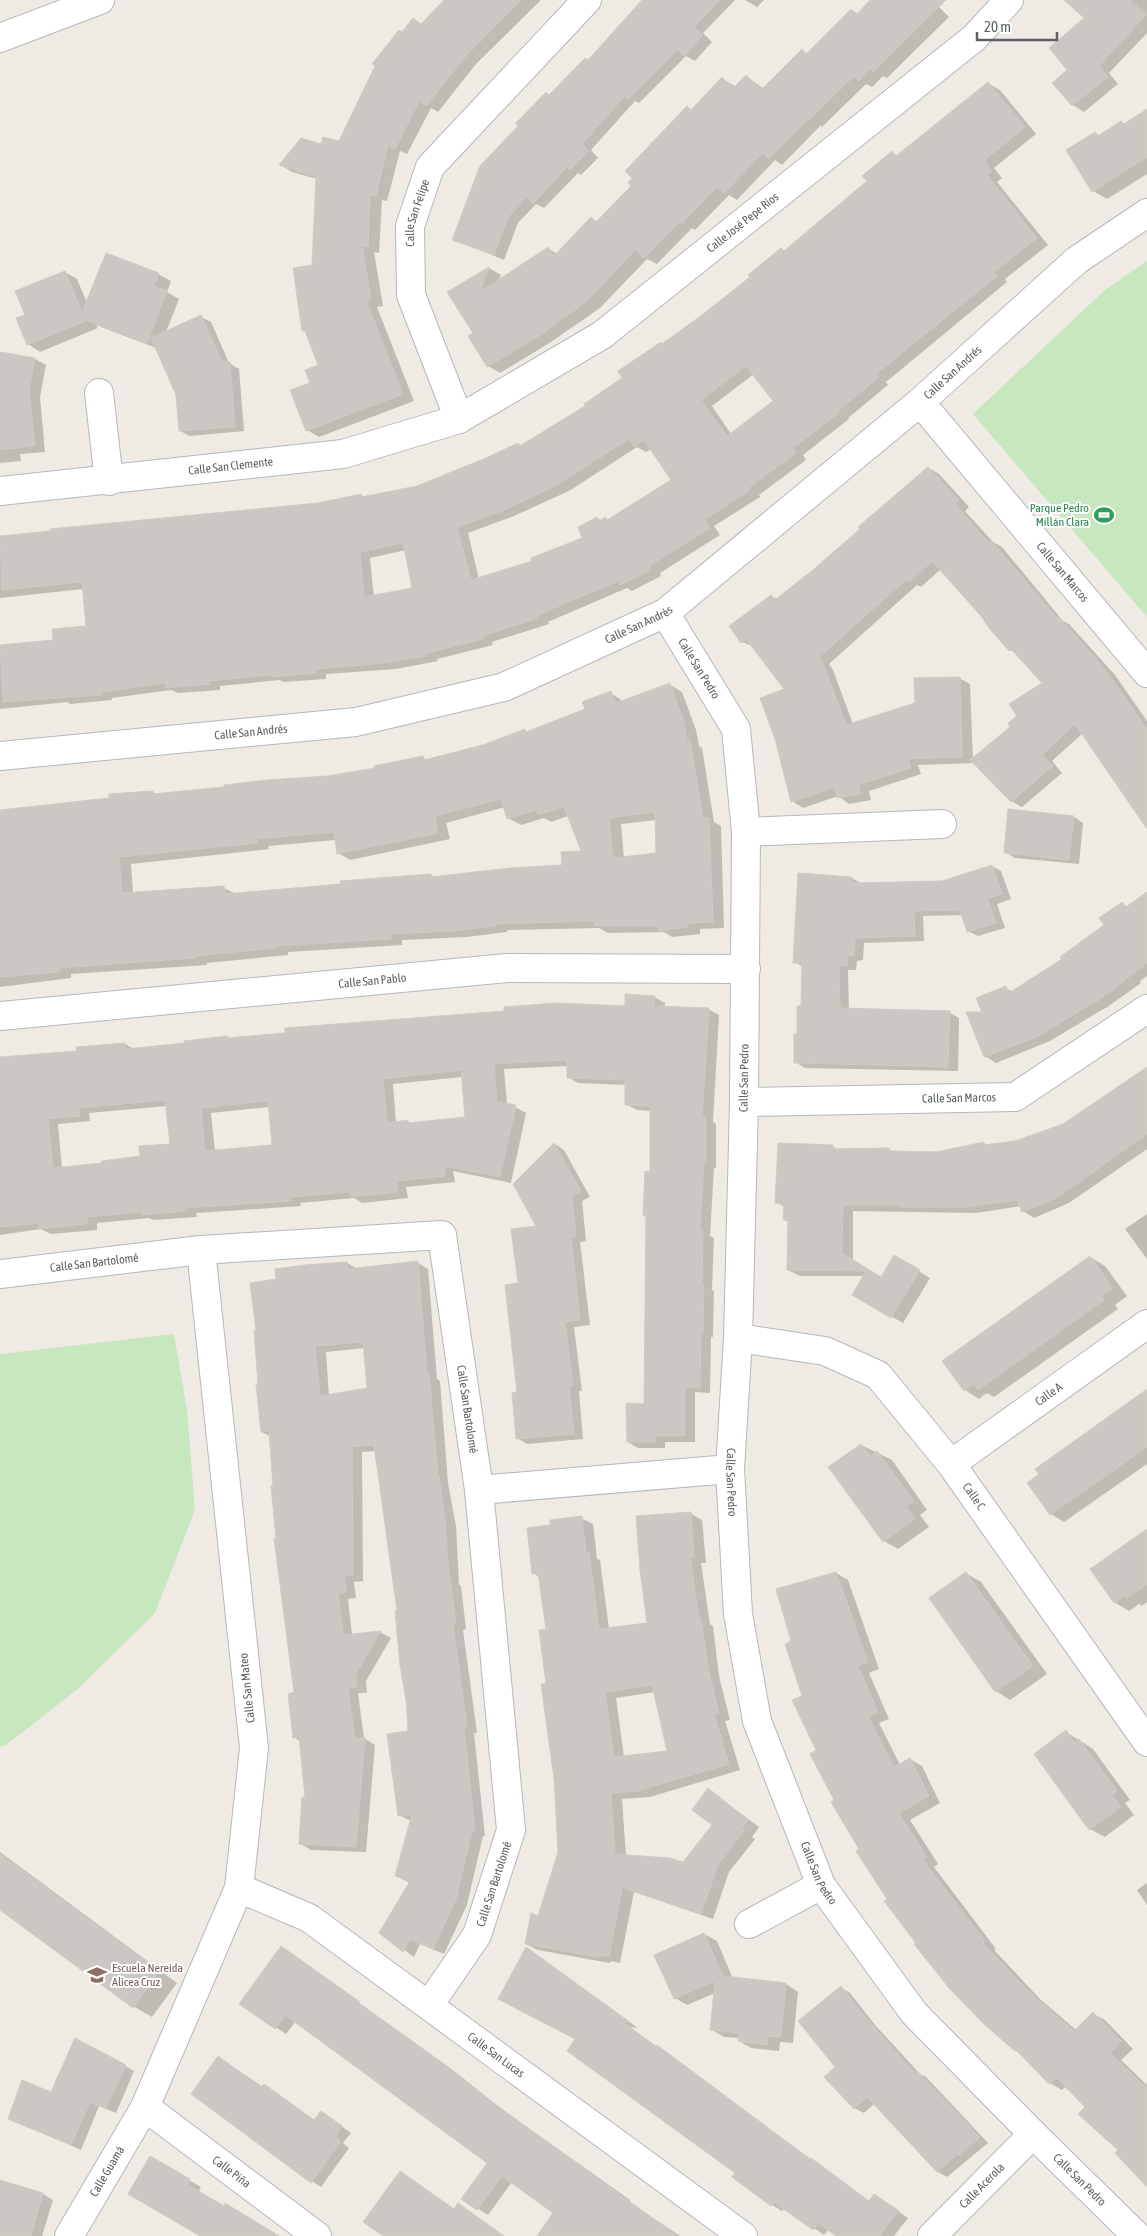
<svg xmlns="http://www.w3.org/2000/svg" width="1147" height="2236" viewBox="0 0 1147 2236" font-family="'Asap Condensed',sans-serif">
  <rect width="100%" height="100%" fill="#efeae3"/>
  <!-- green -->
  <path fill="#c7e7bf" d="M1147,261V617L973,414L1105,290Z
    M174,1334L187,1410L195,1510L155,1613L79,1688L6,1745L0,1747V1354Z"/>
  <!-- shadow -->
  <path fill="#0003" fill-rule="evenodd" d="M447,0H541L476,64L438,112L431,108L407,154L400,151L387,201L382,200L379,253L374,252L383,306L377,307L414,401L319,437L307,430L312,384L320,366L307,332L304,330L313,266L317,179L292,172L281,165L322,145L339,143L403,33L422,25Z
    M643,0H735L703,33L712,42L695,61L686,56L639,103L635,101L591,150L598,158L581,175L578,173L544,208L536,204L518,223L504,260L454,239L550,96L588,61Z
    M745,0H764L757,7Z
    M872,0H932L949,17L887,78L883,76L872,87L866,84L822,127L821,125L782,165L775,160L737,200L729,195L695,230L692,228L657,264L647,259L600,308L551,342L500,373L488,366L474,334L449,293L489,268L501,275L499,281L548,248L557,254L591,219L597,222L633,185L687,108L692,110L722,79L736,87L746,76L764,89L802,51L808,54L852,10L858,14Z
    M1086,0H1147V33L1109,73L1118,84L1084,112L1073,105L1069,70L1086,18Z
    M989,84L1000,90L1036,134L994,168L1002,178L997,182L1048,245L1005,279L1007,282L886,382L888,385L848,418L849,419L803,455L806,460L759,495L760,497L714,526L720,535L660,573L661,576L632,591L627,588L548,622L549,624L492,642L493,645L437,659L438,661L396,669L326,674V679L283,682L280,680L220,686V690L178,693L171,690L112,698V700L70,704L67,702L0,709V647L54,641L87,628L83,589L0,598V537L318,504L417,487L486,459L518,444L522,446L587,407L624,378L661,343L663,345L785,252L868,182L892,153L897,156ZM754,374L775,402L731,434L712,406ZM637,447L646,452L651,449L673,480L609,520L606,519L602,521L597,518L583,539L533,561L479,579L468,533L514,516L569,491ZM406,550L414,589L374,597L370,558Z
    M1147,110V174L1107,199L1093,191L1095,133L1100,136L1121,122L1125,124Z
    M65,272L77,279L87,303L158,274L171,281L167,292L179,299L166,332L201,317L211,322L229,363L239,369L244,431L190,436L180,431L177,394L156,348L96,325L98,328L40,352L28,344L27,316Z
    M0,353L35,359L46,365L40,397L45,452L20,454L21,461L0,463Z
    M929,468L939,474L969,507L965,511L993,542L1002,547L1063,621L1069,624L1115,675L1147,721V827L1083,733L1052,761L1062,773L1022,807L1011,801L974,763L918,765L921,774L869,791L871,800L849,804L838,796L803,808L792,801L786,690L754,647L742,642L771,596L777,599L815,570ZM941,569L1010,650L1019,655L1044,683L1011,727L973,760L970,684L959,678L916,704L853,724L833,670L829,664L917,585L921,587Z
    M670,685L682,692L696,730L699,746L702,748L714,822L721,826L724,928L700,929V934L672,937L664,932L608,933L599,928L507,930V932L467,937L402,940V945L288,952V955L207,963V965L71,974V978L0,987V811L110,800L153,792L158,795L328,777L376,769L423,758L428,760L483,746L525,731L528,733L586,710L611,693L624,702ZM505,807L508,818L521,825L544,818L551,822L568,816L582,852L563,866L435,878L431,875L236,894L224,888L133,893L131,864L269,849L268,846L336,840L338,853L350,860L450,839L446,823ZM656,820L657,854L624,858L621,824Z
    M1074,817L1083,823L1079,864L1015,858L1005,852Z
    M992,866L1001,871L1011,899L997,904L1005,928L978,936L968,931L963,915L923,916L924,941L864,943L863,960L857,961L856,970H848L849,1010L950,1013L959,1018L958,1071L805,1068L795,1062L802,1007L803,967L795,962L852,878L862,884L942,883Z
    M1147,894V976L1140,981L1141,983L1106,1008H1105L1050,1041L996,1063L985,1056L984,1014L1006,988L1013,992L1064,960L1105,925L1122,904L1128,907Z
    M654,997L665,1003V1007L708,1009L719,1015L713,1122L716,1124V1168H714L710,1236L714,1238L712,1290L714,1291L713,1337H711L710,1393L695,1392V1442H665V1448H638L628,1442L645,1405L648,1217L644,1215L651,1173V1111L637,1110L626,1104L627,1085L578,1083L568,1077V1066L504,1069L507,1105L515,1107L526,1113L511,1183L453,1171L455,1182L406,1187L408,1198L362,1203L354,1198L300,1203L301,1206L196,1213L197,1217L153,1220L149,1218L97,1223V1230L51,1234L41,1229L0,1235V1058L78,1052L125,1044L134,1049L228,1038L231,1039L626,1007ZM462,1077L466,1118L411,1124L407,1122L396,1123L393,1084ZM167,1106L171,1145L141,1158L104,1164L62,1168L58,1124L90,1121L89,1113ZM269,1107L273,1146L215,1151L211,1113Z
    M1147,1069V1149L1069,1203L1034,1218L1023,1211L1021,1206L976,1213L853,1211V1261L882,1279L895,1257L930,1278L903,1323L854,1295L864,1276H800L788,1270L789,1222L784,1220L785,1207L776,1202L832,1146L838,1150L888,1149L894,1152L937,1153L984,1143L989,1146L1015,1142L1064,1125Z
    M555,1144L564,1150L590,1197L582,1201L586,1241L580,1242L590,1325L574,1327L582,1391H579L583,1439L527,1444L517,1438L520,1284L538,1227Z
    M1147,1214V1259L1125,1229Z
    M1090,1257L1105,1266L1127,1296L1115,1305L1118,1309L994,1397L987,1393L979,1399L965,1390Z
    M347,1263L358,1269L418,1263L428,1269L437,1379L440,1381L448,1483L456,1526L459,1584L461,1586L466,1629L463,1630L477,1733H474L485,1836H483L467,1905L444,1954L420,1944L414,1957L381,1933L410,1883L396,1876L411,1821L399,1815L410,1733L398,1612L376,1451L362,1452L363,1581L354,1582L356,1598L348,1599L352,1635L380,1632L391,1638L366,1681L367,1693H358L364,1738L375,1745L366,1852L311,1850L301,1844L306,1798L301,1742L294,1737L295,1693L278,1539L270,1436L262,1432L257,1332L277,1281ZM365,1348L368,1389L329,1396L326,1352Z
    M1147,1391V1464L1064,1522L1051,1514Z
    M861,1445L892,1460L927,1510L920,1515L929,1527L898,1549L884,1541Z
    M690,1513L702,1520L706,1563H701L710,1624L713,1626L719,1676L730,1720L725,1721L740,1770L650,1797L622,1799L626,1856L684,1864L714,1825L709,1790L759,1827L752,1837L755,1839L729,1872L713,1919L634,1892L620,1963L611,1961L610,1963L538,1950L526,1944L539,1918L559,1852L556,1778L548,1685L547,1630L540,1577L533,1573L552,1526L581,1518L593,1524L597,1559L600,1560L609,1629L648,1624ZM655,1692L669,1752L624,1757L616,1698Z
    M1147,1531V1602L1142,1606L1139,1604L1129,1611L1114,1602Z
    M836,1573L848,1580L879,1669L869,1673L889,1719L879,1723L900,1765L910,1759L922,1766L940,1803L910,1820L938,1864L934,1867L996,1949L994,1950L1040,1999L1076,2030L1093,2014L1105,2020L1133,2049L1121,2060L1147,2085V2184L1086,2107L1066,2086L1062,2090L1050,2083L1022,2054L987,2025L917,1943L889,1899L835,1800L817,1751L792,1642Z
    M967,1574L981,1582L1047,1674L1010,1700L996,1691Z
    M1066,1732L1093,1749L1130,1800L1125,1803L1134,1815L1105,1837L1090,1829Z
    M0,1852L177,1983L152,2017L133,2006L0,1902Z
    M1147,1883V1905L1137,1890Z
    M704,1934L717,1941L733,1979L786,1984L798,1992L793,2043L780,2042L779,2051L751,2048L739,2041V2038L724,2037L712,2030L715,1993L687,2005L675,1998Z
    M281,1948L458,2074L499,2107L630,2200L629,2202L680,2236H560L555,2213L512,2182L488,2215L463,2199L489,2162L296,2021L286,2034L241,2004Z
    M526,1948L638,2028L630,2027L811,2160L870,2202H885L908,2218L894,2236H838L829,2229L824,2235L785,2208L782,2211L772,2205L734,2177L736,2173L577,2039Z
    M841,1988L850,1993L875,2025L920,2074L926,2077L988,2143L947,2177L938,2172L875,2103L864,2113L854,2108L836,2067Z
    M219,2058L315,2121L330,2118L351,2133L343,2143L349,2148L321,2187L312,2181Z
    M125,2066L134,2071L116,2113L99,2106L81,2150L10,2118L51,2094Z
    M150,2158L201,2187L198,2192L275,2236H202Z
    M0,2182L43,2194L53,2200L42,2236H0Z"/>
  <!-- building -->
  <path fill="#cbc7c2" stroke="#d3cac1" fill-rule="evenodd" d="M444,0H521L464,58L426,106L419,101L395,149L388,145L376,196L370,194L368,247L362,246L371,299L366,300L403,394L306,431L290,390L310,383L305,370L318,365L305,331H302L293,268L312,265L316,177L279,165L301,138L321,144L323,137L339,141L375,66L372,64L399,30L402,32L413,18L421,24Z
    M642,0H720L694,27L703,35L684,56L677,50L628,99L625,96L582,144L589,151L570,170L567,167L533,204L527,197L508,217L494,255L452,240L480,166L518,126L516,123L546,92L549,95L585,58L588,60Z
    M870,0H946L873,72L870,69L859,81L854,76L809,120L808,119L769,159L763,153L724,193L717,187L682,223L680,221L644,258L635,250L587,301L539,336L487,367L468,336L473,333L447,292L489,267L480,292L548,247L554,256L591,217L596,222L631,186L628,183L632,178L625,171L687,106L691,110L722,77L733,88L746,75L761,90L802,49L806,54L851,9L857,14Z
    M1064,0H1130L1146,15L1099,66L1108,77L1072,106L1052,83L1067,70L1049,48L1084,18Z
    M988,82L1025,127L984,161L992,171L987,175L1037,238L994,272L997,276L875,375L878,378L838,411L839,413L793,448L796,453L748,488L750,490L704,520L710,528L649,566L651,570L620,585L618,581L538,615L539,618L482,636L483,639L427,653V656L384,663L315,669L316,673L271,677V675L209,681L210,684L166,688L165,683L101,692V695L3,702L0,645L53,640L52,629L86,626L82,582L2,590L0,536L51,531L50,529L318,503L361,494L362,497L417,486L486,458L518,443L520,446L585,406L584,404L622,378L618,371L661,342L662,344L702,315L750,277L748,275L781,248L784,251L867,181L862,176L892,151L896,156ZM746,366L773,401L727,436L701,400ZM629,439L634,447L644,440L671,480L607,520L606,517L599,521L597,517L578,527L582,538L531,558L532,561L471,580L457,527L502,511L557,485ZM403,543L412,588L364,597L360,552Z
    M1147,109V157L1092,192L1066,150L1095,132L1098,136L1121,121L1124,124Z
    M106,253L159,273L154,286L167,291L147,343L85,320L86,321L27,345L16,318L25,315L15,291L65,271L82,312Z
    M201,315L222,361L230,362L235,427L179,431L176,395L151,338Z
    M0,352L35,358L29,390L35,446L0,450Z
    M928,467L959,500L955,504L988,542L991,540L1057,618L1059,617L1104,668L1147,729V829L1075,724L1042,755L1053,766L1011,802L970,760L1010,727L1008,723L1017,716L1009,704L1042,683L1011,649L1009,651L989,628L981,616L932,561L910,582L907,579L819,657L823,663L846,725L915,703L914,678L960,677L962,757L908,759L911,768L858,785L861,794L837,798L835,787L791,802L775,739L760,698L784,689L746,639L741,643L729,626L771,595L775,600L814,569L860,529L858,527Z
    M670,683L684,722L687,741L690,740L703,818H709L713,922L688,923V927L658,931V926H595L594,921L495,924V926L454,931L390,934L391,939L276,946L277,948L195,956V958L59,968V972L0,977V810L109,798V794L153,791V794L224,787V785L267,780L328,776L375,768L374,766L423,756L424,760L483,745L525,729L526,732L585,709L582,702L611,691L616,703ZM501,799L507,819L536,810L538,815L564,807L581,851L561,852L562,865L510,868L431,877V874L340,881L341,884L225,894L224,886L122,893L119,857L257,843V839L334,832L337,854L438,833L435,816ZM655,812L656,853L613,858L609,818Z
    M1008,809L1074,816L1069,860L1004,853Z
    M992,865L1002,894L988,899L996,923L967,932L960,910L914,911L915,936L855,938L854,955L848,956L847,966L839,965L840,1008L950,1011L948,1067L794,1063V1034H797V1006H801L802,963H793L798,873L852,877V883L942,881Z
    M1147,892V963L1095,1003L1094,1002L1039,1036L984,1057L966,1012H982L976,998L1006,986L1009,993L1062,959L1060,957L1104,925L1099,918L1122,902L1126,907Z
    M625,994L655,996L654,1006L709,1008L702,1117H706V1162H704L700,1231H703L702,1284H704L703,1332H701L700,1388L685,1387V1436H655V1442H627L626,1403L644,1404L646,1216H643L645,1171L650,1172V1106L625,1105V1080L567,1078V1060L494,1064L497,1102L516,1105L500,1177L444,1166L445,1176L396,1181L398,1192L351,1197L350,1192L290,1197L291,1201L186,1208L187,1211L142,1215L141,1212L87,1217V1224L39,1229V1223L0,1227V1057L77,1051L76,1047L125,1043L126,1049L185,1043L184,1041L228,1036V1038L285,1033V1028L504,1011V1007L556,1003L625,1006ZM461,1070L465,1117L408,1123V1120L387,1123L383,1079ZM165,1100L170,1144L139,1146L140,1156L102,1161V1163L53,1168L48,1119L80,1116L79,1108ZM268,1101L272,1145L205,1151L201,1108Z
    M1147,1067V1134L1058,1197L1022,1212L1017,1200L965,1207H899V1205H843L842,1253L881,1277L894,1255L920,1270L891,1318L852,1295L866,1271L787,1270L788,1220H783L784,1204L775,1203L778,1143L833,1145L832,1149L889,1148V1151L936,1152L984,1142V1145L1015,1141L1063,1124Z
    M554,1143L581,1191L572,1196L576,1236L571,1237L580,1320L565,1322L573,1386H569L574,1434L516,1439L512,1393L517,1392L505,1285L518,1283L511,1229L536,1226L513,1184Z
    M1090,1256L1113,1288L1101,1296L1104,1300L978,1390L974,1384L964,1391L942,1361Z
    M418,1261L427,1374L429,1373L438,1477L439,1476L445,1520L449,1578H450L456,1624H453L467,1727L464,1728L475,1830L472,1831L456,1899L433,1949L410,1939L403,1952L379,1933L410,1881L395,1876L412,1814L398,1816L387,1734L408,1731L406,1699L400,1665L395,1611H397L374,1445L352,1447L353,1575L344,1576L346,1592L338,1594L343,1635L381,1631L356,1674L357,1687L348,1688L355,1739L365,1737L356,1847L299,1844L302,1797H305L299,1737L293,1738L288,1694L294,1692L274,1538H276L271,1486L273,1485L269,1431L261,1432L256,1384H258L254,1331H256L250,1283L276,1279L275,1269L305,1265L347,1262L348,1269ZM363,1342L367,1388L320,1396L315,1346Z
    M1147,1389V1447L1050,1515L1027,1483L1039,1474L1035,1469Z
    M861,1444L870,1456L877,1451L914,1501L906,1506L915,1519L883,1542L828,1467Z
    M691,1512L694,1557H690L699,1618H701L708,1668L719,1713L714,1714L729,1764L637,1791L611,1793L615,1854L669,1858L683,1862L712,1825L692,1810L708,1788L748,1820L741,1830L744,1831L718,1865L701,1914L624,1888L623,1884L609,1957L599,1955L598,1957L525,1944L531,1913L538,1916L558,1852L554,1778L541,1684L546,1683L539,1630L546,1629L538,1573L532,1574L527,1528L550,1525V1520L582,1516L586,1553L589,1552L599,1629L647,1623L640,1570L636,1516ZM652,1685L667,1751L614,1757L605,1692Z
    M1147,1529V1584L1127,1598L1125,1595L1114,1603L1090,1569Z
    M836,1572L868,1662L858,1666L878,1712L868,1716L894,1767L910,1758L929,1796L899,1813L927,1857L923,1860L985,1941L983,1943L1028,1991L1074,2031L1093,2012L1121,2041L1110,2053L1147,2088V2187L1115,2153L1118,2150L1078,2114L1085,2107L1056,2077L1049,2084L1016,2050L1015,2051L986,2026L949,1988L914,1944L916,1943L884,1901L887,1899L856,1851L859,1849L831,1802L834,1800L810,1754L816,1750L792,1700L802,1696L785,1644L791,1641L776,1589Z
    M966,1572L1033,1666L995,1692L929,1598Z
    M1066,1730L1074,1743L1079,1739L1117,1791L1112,1795L1121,1807L1089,1830L1034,1754Z
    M0,1854L159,1971L133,2008L0,1910Z
    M704,1933L723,1976L786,1983L781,2037L768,2036L767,2045L738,2041L739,2033L710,2030L715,1981L674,1999L654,1955Z
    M281,1946L360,2002L359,2003L447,2066L488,2099L677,2236H537L553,2213L502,2176L477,2210L461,2199L487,2163L285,2015L275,2029L239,2004Z
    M526,1947L631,2023L623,2022L655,2047L657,2045L810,2159L811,2158L869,2201L874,2194L899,2211L879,2236H836L818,2223L813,2230L774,2202L771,2206L732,2177L735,2173L567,2051L575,2039L498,1999Z
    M841,1986L866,2018L914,2072L916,2070L980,2137L960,2156L958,2154L937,2172L867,2097L854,2109L824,2077L835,2067L798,2021Z
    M75,2038L126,2065L106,2108L90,2102L71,2145L8,2119L22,2080L51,2092Z
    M218,2056L261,2087L264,2084L314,2120L321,2111L342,2126L335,2137L341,2141L311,2183L191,2094Z
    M150,2156L190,2179L188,2185L224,2206L225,2203L279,2236H200L128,2194Z
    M400,2171L454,2209L458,2203L504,2236H383L363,2222Z
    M0,2180L43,2193L31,2236H0Z"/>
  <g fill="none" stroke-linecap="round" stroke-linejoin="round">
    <defs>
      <g id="minor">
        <path d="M0,38L100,0"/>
        <path d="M99,393L109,481"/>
        <path id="s1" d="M920,402L1147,673"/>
        <path id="s2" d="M459,419L411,295L410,226L430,167L587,0"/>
        <path id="s3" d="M0,491L343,454L459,419L602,335L974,38L1009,0"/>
        <path id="s4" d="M665,613L736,729L746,832L744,1102L738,1338L730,1469L738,1614L757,1721L821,1885L914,2013L1033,2134L1137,2236"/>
        <path id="s5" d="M0,756L356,722L504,687L665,613L920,402L1077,260L1147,213"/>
        <path d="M746,832L942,824"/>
        <path id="s6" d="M0,1016L507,968L746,969"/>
        <path id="s7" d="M744,1102L1015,1097L1147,1009"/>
        <path id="s8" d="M0,1274L201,1250L442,1235L479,1490L511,1830L477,1935L429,2005"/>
        <path id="s9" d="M738,1338L825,1351L878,1375L951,1464L1147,1742"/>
        <path id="s10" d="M951,1464L1147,1324"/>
        <path d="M479,1490L730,1469"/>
        <path id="s11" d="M239,1888L309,1918L743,2236"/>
        <path d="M749,1924L821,1885"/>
        <path id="s12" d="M145,2107L317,2236"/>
        <path id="s13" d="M69,2236L145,2107L239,1888L254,1748L201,1250"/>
        <path id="s14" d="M932,2236L1033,2134"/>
      </g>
    </defs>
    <!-- minor casing -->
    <use href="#minor" stroke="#b4b8bb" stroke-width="30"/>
    <!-- minor -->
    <use href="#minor" stroke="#fff" stroke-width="28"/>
  </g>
  <!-- icons -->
  <defs>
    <symbol id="stadium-bare" viewBox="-9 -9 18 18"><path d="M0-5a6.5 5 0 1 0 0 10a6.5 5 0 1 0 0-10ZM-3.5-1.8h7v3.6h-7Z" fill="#2e9e5b" stroke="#fff" stroke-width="2.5" paint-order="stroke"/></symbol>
    <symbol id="school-bare" viewBox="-9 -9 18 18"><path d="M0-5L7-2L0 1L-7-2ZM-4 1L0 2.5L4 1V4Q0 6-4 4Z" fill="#8d6e63" stroke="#fff" stroke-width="2.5" paint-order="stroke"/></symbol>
  </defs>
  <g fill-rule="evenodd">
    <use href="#stadium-bare" x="1090" y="501" width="28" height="28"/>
    <use href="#school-bare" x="83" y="1961" width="28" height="28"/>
  </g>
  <g text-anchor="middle" stroke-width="4" stroke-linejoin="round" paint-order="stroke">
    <!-- street labels -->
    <g font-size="12" fill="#5b6164" stroke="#fff">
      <text dy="4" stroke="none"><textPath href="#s2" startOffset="216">Calle San Felipe</textPath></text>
      <text dy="4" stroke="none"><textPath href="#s3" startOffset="812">Calle José Pepe Ríos</textPath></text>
      <text dy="4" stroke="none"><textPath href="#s5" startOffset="1062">Calle San Andrés</textPath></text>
      <text dy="4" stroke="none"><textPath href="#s3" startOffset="232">Calle San Clemente</textPath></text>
      <text dy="4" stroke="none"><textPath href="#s1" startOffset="222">Calle San Marcos</textPath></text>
      <text dy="4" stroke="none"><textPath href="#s5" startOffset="658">Calle San Andrés</textPath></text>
      <text dy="4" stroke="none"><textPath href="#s4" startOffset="65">Calle San Pedro</textPath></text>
      <text dy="4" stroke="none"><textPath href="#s5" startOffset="252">Calle San Andrés</textPath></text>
      <text dy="4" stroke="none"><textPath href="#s6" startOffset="374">Calle San Pablo</textPath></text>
      <text transform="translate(744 1078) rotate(-89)" y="4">Calle San Pedro</text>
      <text dy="4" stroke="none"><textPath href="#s7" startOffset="215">Calle San Marcos</textPath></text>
      <text dy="4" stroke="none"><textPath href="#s8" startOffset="95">Calle San Bartolomé</textPath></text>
      <text dy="4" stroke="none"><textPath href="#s10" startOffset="120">Calle A</textPath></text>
      <text dy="4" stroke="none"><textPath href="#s8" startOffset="620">Calle San Bartolomé</textPath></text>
      <text dy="4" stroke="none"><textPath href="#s4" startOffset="890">Calle San Pedro</textPath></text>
      <text dy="4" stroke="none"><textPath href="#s9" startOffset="301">Calle C</textPath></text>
      <text transform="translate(247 1688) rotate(-96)" y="4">Calle San Mateo</text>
      <text dy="4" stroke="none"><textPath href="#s4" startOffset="1295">Calle San Pedro</textPath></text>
      <text transform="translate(494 1884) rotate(-72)" y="4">Calle San Bartolomé</text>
      <text dy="4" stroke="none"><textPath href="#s11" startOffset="308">Calle San Lucas</textPath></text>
      <text dy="4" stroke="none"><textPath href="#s13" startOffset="75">Calle Guamá</textPath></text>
      <text dy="4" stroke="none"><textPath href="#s12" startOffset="108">Calle Piña</textPath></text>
      <text dy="4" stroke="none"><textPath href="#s4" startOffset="1700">Calle San Pedro</textPath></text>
      <text dy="4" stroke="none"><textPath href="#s14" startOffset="71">Calle Acerola</textPath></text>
    </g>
    <!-- leisure labels -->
    <g font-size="12" fill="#27864d" stroke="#fff" text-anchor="end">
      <text x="1089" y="512">Parque Pedro<tspan x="1089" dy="14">Millán Clara</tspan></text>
    </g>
    <!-- education labels -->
    <g font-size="12" fill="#785e54" stroke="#fff" text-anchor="start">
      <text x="112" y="1972">Escuela Nereida<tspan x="112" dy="14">Alicea Cruz</tspan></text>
    </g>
  </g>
  <!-- scale -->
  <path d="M977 32v8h80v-8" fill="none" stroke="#5b6164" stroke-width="2.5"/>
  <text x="984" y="32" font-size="15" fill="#5b6164" stroke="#ffffff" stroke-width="4" paint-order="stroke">20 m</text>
</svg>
